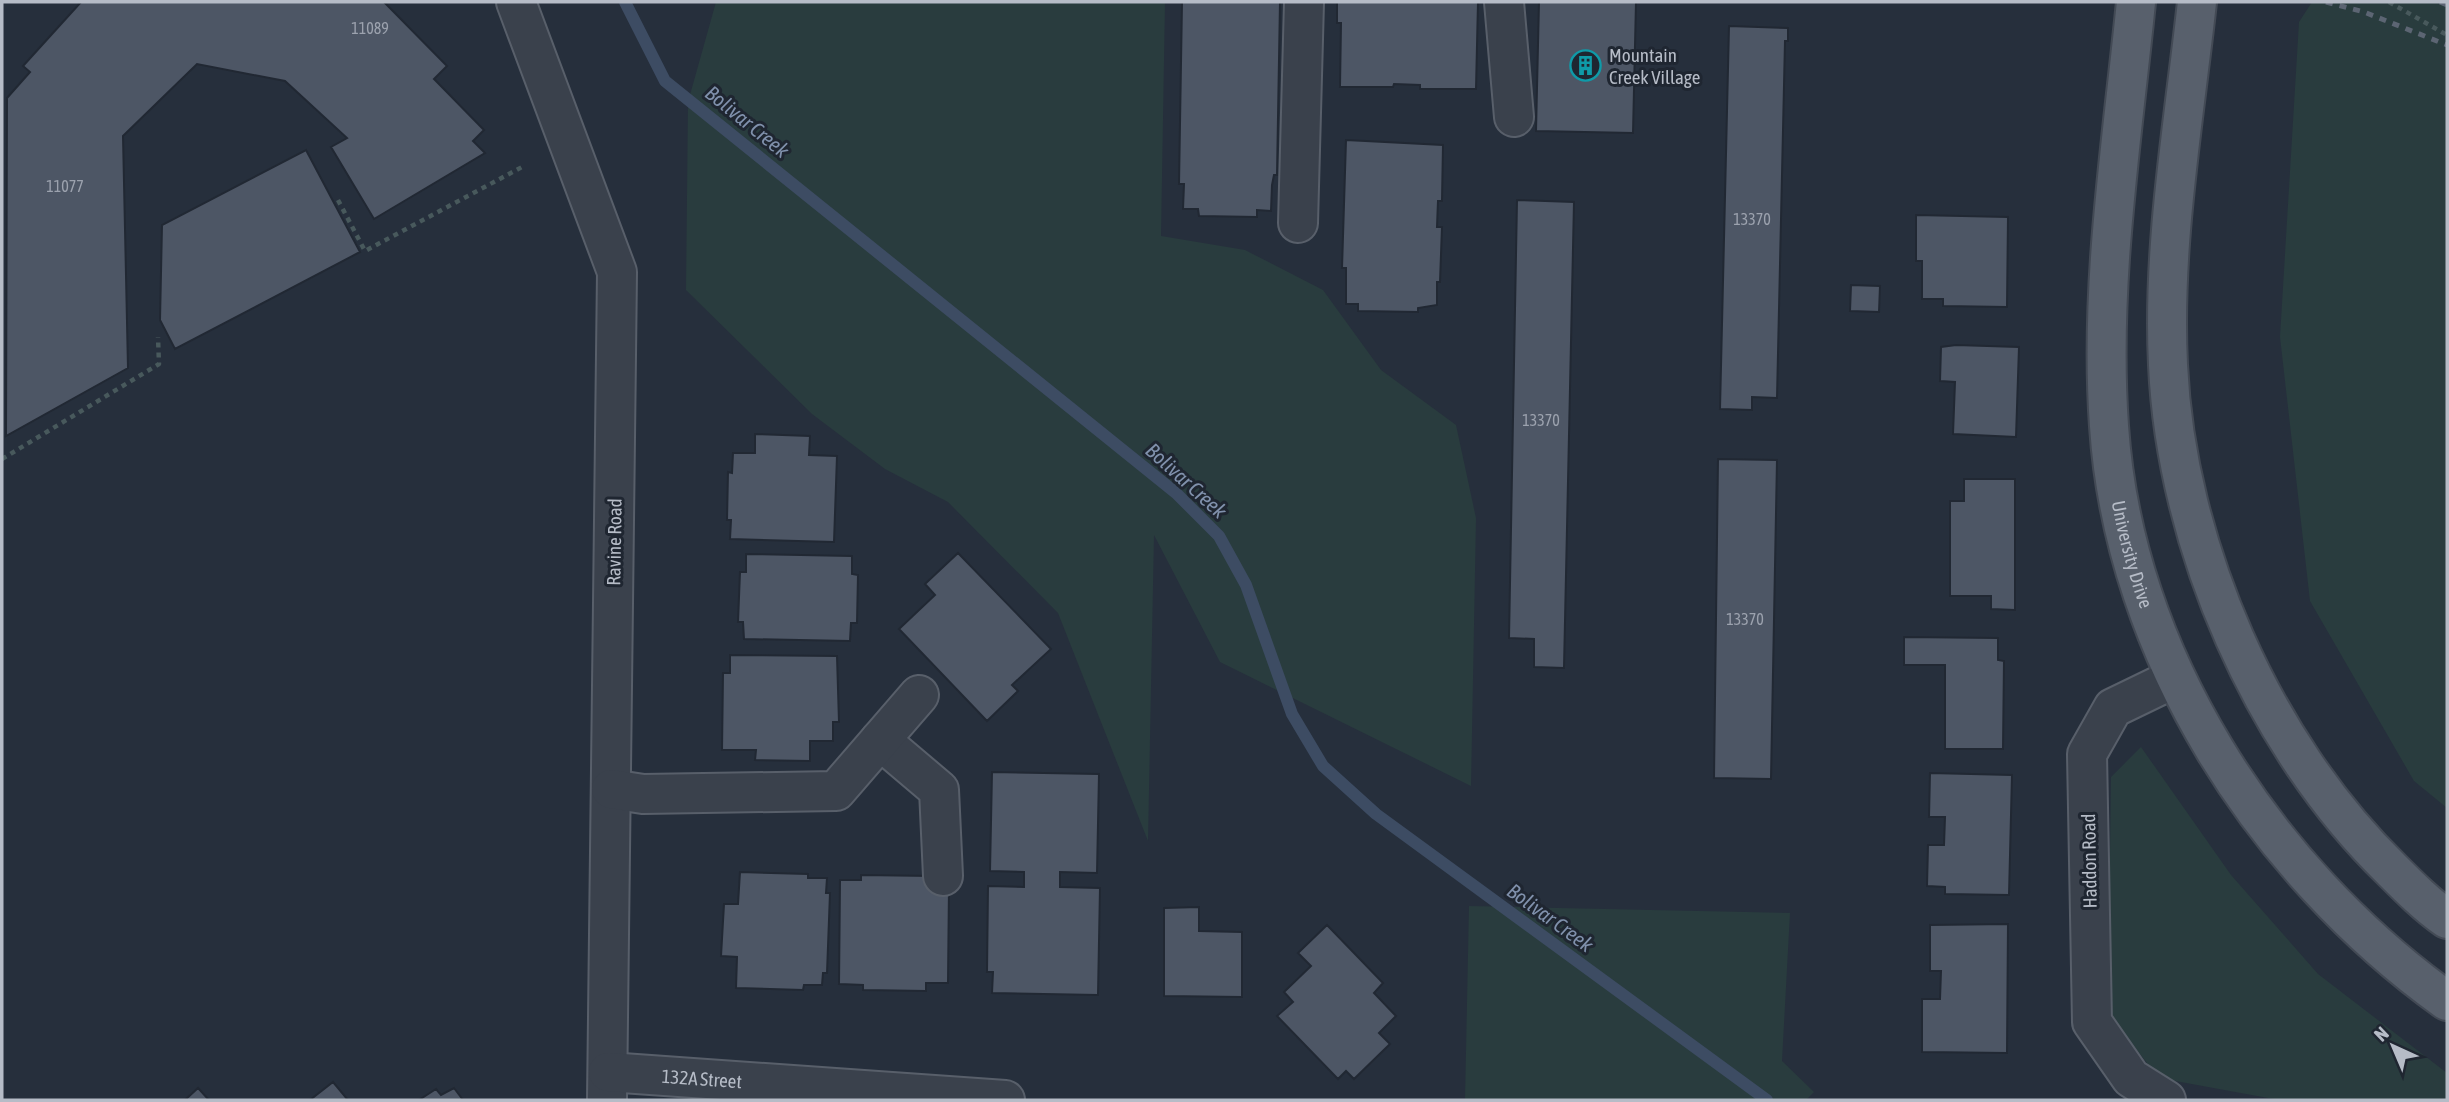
<svg xmlns="http://www.w3.org/2000/svg" width="2449" height="1102" viewBox="0 0 2449 1102" font-family="'Asap Condensed',sans-serif">
  <rect width="100%" height="100%" fill="#262f3c"/>
  <!-- green -->
  <path fill="#293c3e" d="M716,2H1165L1161,236L1245,250L1323,290L1381,370L1456,425L1476,518L1471,786L1220,662L1154,535L1148,841L1058,613L948,502L885,469L812,414L686,290L688,102Z
    M2312,2H2447V808L2414,781L2310,601L2280,337L2299,22Z
    M2141,747L2231,875L2318,974L2447,1073V1100H2279L2159,1078L2108,1014L2111,777Z
    M1469,906L1790,913L1782,1061L1814,1092L1806,1100H1465Z"/>
  <g fill="none" stroke-linecap="round" stroke-linejoin="round">
    <!-- stream -->
    <path stroke="#3d4c63" stroke-width="12" d="M625,2L665,81L1176,493L1219,536L1246,585L1292,714L1323,766L1376,814L1767,1100"/>
  </g>
  <!-- building -->
  <path fill="#4d5665" stroke="#212833" stroke-width="2" d="M81,2H384L447,66L434,79L484,130L473,141L485,153L374,219L331,147L347,138L285,81L197,64L123,136L128,368L6,436L7,98L30,72L23,66Z
    M1182,2H1280L1277,175H1274L1272,185L1271,211L1257,210V217L1199,216L1198,209H1183L1184,184H1179Z
    M1337,2H1478L1476,89H1420V85L1394,84L1393,87H1340L1341,23H1337Z
    M1539,2H1636L1633,133L1536,131Z
    M1729,26L1788,28V41H1785L1777,398L1752,397V410L1720,409Z
    M1346,140L1443,145L1442,201H1438L1437,227H1442L1440,282H1437V305L1418,308V312L1358,311V304H1346V268H1342Z
    M306,150L360,252L175,349L160,320L162,225Z
    M1517,200L1574,202L1564,668L1534,667V639L1509,638Z
    M1916,215L2008,217L2007,307L1943,306V299H1922V261H1916Z
    M1851,285L1880,286L1879,312L1850,311Z
    M1956,345L2019,347L2016,437L1953,434L1955,382L1940,381L1941,347Z
    M755,434L810,436L809,455L837,456L834,542L730,539L731,520H727L728,472L732,473L733,453H755Z
    M1718,459L1777,460L1771,779L1714,778Z
    M1964,479H2015V610L1991,609V596H1950V501H1964Z
    M958,553L1051,649L1012,685L1018,691L987,721L899,629L935,595L925,584Z
    M746,554L852,556V574L858,575L857,623H851L850,641L744,639L743,622H738L740,572H746Z
    M1904,637L1998,638V660L2004,661L2003,749H1945V665H1904Z
    M730,655L837,656L839,722H833V741H810V761L755,760L756,750H722L723,673H730Z
    M992,772L1099,774L1097,873L1060,872V887L1100,888L1098,995L992,993L993,972H987L988,886L1024,887V872L990,871Z
    M1930,773L2012,775L2009,895L1945,894V887L1927,886L1928,845H1944L1945,817H1929Z
    M740,872L808,874V878H827L826,893H830L827,973H823L822,985H804L803,990L736,988L737,957L721,956L724,904H738Z
    M861,875L933,876L949,886L948,983H926V991L863,990V985L839,984L840,880H861Z
    M1199,907V931L1242,932V997L1164,996V908Z
    M2008,924L2007,1053L1922,1052V999H1940L1941,971H1930V925Z
    M1327,925L1383,983L1374,993L1396,1016L1379,1033L1390,1044L1354,1079L1346,1071L1338,1079L1277,1016L1293,1002L1284,992L1311,966L1298,953Z
    M333,1082L348,1100H310Z
    M198,1088L209,1100H185Z
    M454,1088L463,1100H419L436,1089L441,1095Z"/>
  <g fill="none" stroke-linecap="round" stroke-linejoin="round">
    <defs>
      <g id="minor">
        <path d="M516,2L617,272L607,1100"/>
        <path d="M1504,2L1514,117"/>
        <path d="M1298,223L1304,2"/>
        <path d="M880,740L939,790L943,876"/>
        <path d="M611,789L643,794L836,791L919,695"/>
        <path id="s1" d="M608,1072L1005,1100"/>
        <path d="M2166,1100L2131,1078L2092,1022L2087,754L2113,708L2175,678"/>
      </g>
      <g id="major">
        <path id="s2" d="M2136,2C2122,142 2099,284 2109,426C2124,654 2264,870 2447,1001"/>
        <path d="M2197,2C2184,121 2162,244 2168,365C2176,545 2263,745 2392,870C2410,888 2427,905 2447,919"/>
      </g>
    </defs>
    <!-- minor casing -->
    <use href="#minor" stroke="#585f6a" stroke-width="42"/>
    <!-- major casing -->
    <use href="#major" stroke="#434a55" stroke-width="42"/>
    <!-- path -->
    <path stroke="#48595c" stroke-width="4.5" stroke-dasharray="5 5" stroke-linecap="butt" d="M2389,2L2447,35
      M338,200L365,251L522,167
      M2,459L159,364L158,337"/>
    <!-- minor -->
    <use href="#minor" stroke="#3a414c" stroke-width="38"/>
    <!-- major -->
    <use href="#major" stroke="#58606c" stroke-width="38"/>
    <!-- rail -->
    <path stroke="#5c6573" stroke-width="5" stroke-dasharray="7 7" stroke-linecap="butt" d="M2326,2L2364,12L2447,45
      M2440,2L2447,5"/>
  </g>
  <!-- icons -->
  <defs>
    <symbol id="building-ring" viewBox="-11 -11 22 22"><circle r="9.5" fill="#1f2631" stroke="#0f9aa8" stroke-width="1.5"/><path d="M-4-6H4V6H1V3H-1V6H-4ZM-2.5-4.3h1.7v1.8h-1.7ZM.8-4.3h1.7v1.8H.8ZM-2.5-1h1.7V.8h-1.7ZM.8-1h1.7V.8H.8Z" fill="#0f9aa8"/></symbol>
  </defs>
  <g fill-rule="evenodd">
    <use href="#building-ring" x="1568" y="48" width="35" height="35"/>
  </g>
  <g text-anchor="middle" stroke-width="6" stroke-linejoin="round" paint-order="stroke">
    <!-- number labels -->
    <g font-size="16" fill="#9ca2ae">
      <text x="370" y="34">11089</text>
      <text x="65" y="192">11077</text>
      <text x="1752" y="225">13370</text>
      <text x="1541" y="426">13370</text>
      <text x="1745" y="625">13370</text>
    </g>
    <!-- poi labels -->
    <g font-size="19" fill="#b6bcc7" stroke="#1f2631" text-anchor="start">
      <text x="1609" y="62">Mountain<tspan x="1609" dy="22">Creek Village</tspan></text>
    </g>
    <!-- street labels -->
    <g font-size="19" fill="#b6bcc7" stroke="#1f2631">
      <text transform="translate(614 542) rotate(-89)" y="7">Ravine Road</text>
      <text dy="7" stroke="none"><textPath href="#s2" startOffset="556">University Drive</textPath></text>
      <text transform="translate(2089 861) rotate(-91)" y="7">Haddon Road</text>
      <text dy="7" stroke="none"><textPath href="#s1" startOffset="94">132A Street</textPath></text>
    </g>
    <!-- water labels -->
    <g font-size="21" font-style="italic" fill="#8091ac" stroke="#1f2631">
      <text transform="translate(747 122) rotate(39)" y="7">Bolivar Creek</text>
      <text transform="translate(1186 481) rotate(42)" y="7">Bolivar Creek</text>
      <text transform="translate(1550 918) rotate(36)" y="7">Bolivar Creek</text>
    </g>
  </g>
  <!-- border -->
  <rect width="2449" height="1102" fill="none" stroke="#b6bcc7" stroke-width="7"/>
  <!-- north arrow -->
  <g transform="translate(2393 1046) rotate(316)" stroke="#1f2631" stroke-width="5" paint-order="stroke">
  <path d="M0-5L12 26L0 18L-12 26Z" fill="#b6bcc7"/>
  <text y="-10" font-size="19" font-weight="bold" text-anchor="middle" fill="#b6bcc7">N</text>
  </g>
</svg>
